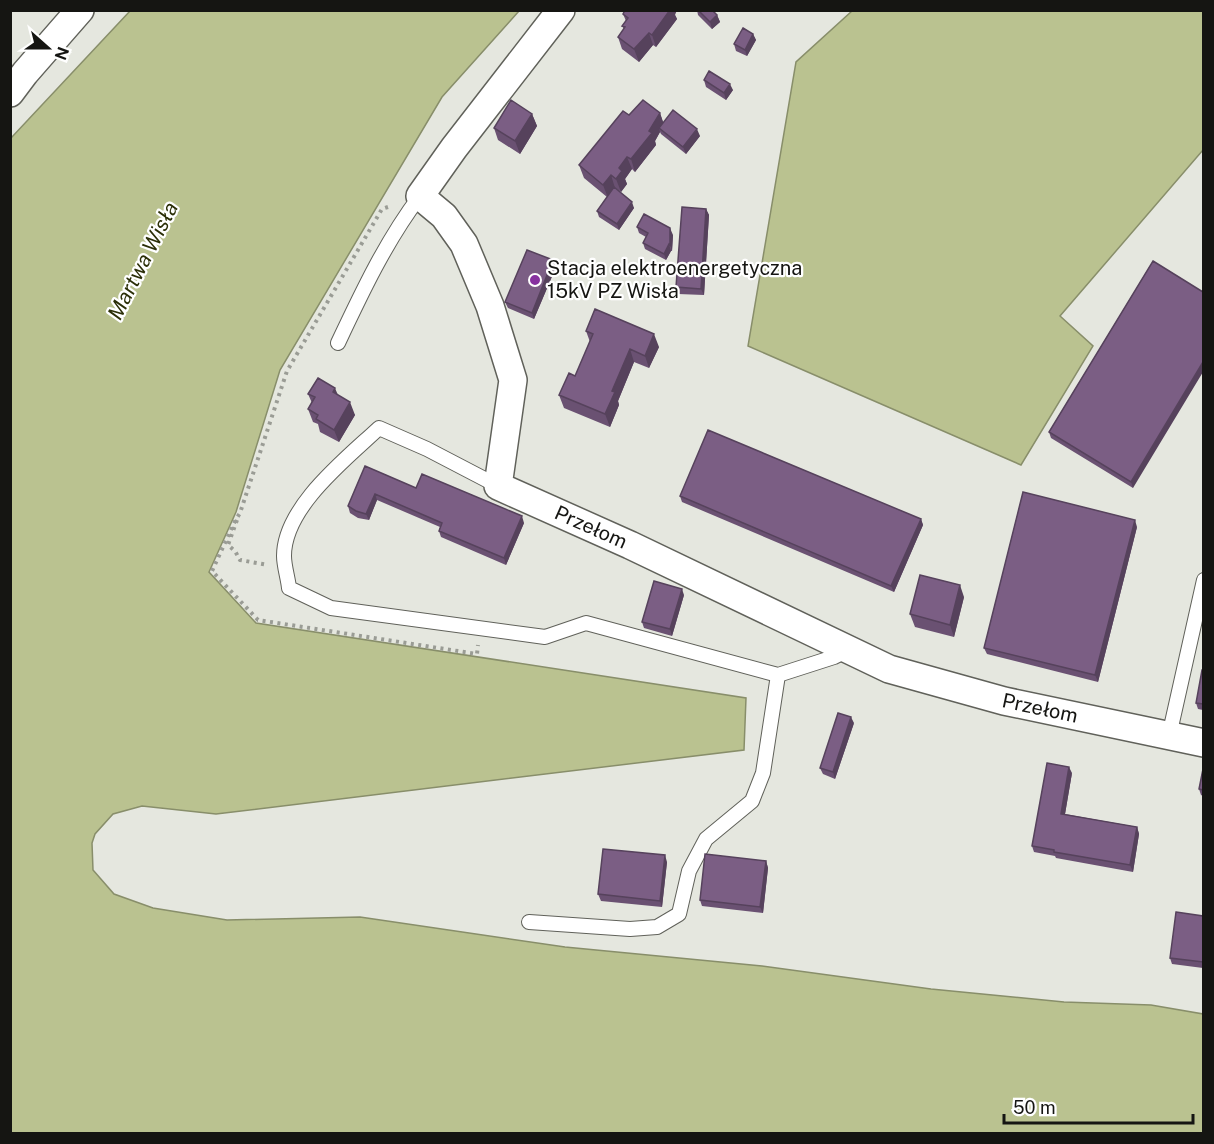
<svg xmlns="http://www.w3.org/2000/svg" width="1214" height="1144" viewBox="0 0 1214 1144" font-family="'Public Sans',sans-serif">
  <rect width="100%" height="100%" fill="#e5e7df"/>
  <!-- water -->
  <path fill="#bac290" stroke="#888e6a" stroke-width="1.5" d="M130,11H519L442,97L280,370L236,512L209,572L256,623L746,698L744,750L216,814L142,806L113,814L95,834L92,843L93,870L114,894L153,908L227,920L360,917L565,947L762,966L931,989L1064,1002L1151,1005L1203,1014V1133H11V138Z
    M852,11H1203V150L1060,316L1093,346L1021,465L748,346L796,62Z"/>
  <g fill="none" stroke-linecap="round" stroke-linejoin="round">
    <defs>
      <path id="lane" d="M338,343C362,292 386,241 420,196
        M498,486L427,449L379,428C346,459 284,507 284,556C284,566 288,578 289,588L331,608L545,637L586,623L778,675L834,657L848,650
        M1169,736L1204,580
        M529,922L630,929L657,927L679,914L689,871L706,839L752,801L763,773L778,675"/>
      <path id="street" d="M561,10L454,148L420,196L444,216L464,244L490,306L513,380L498,486L630,545L889,669L1004,701L1204,743
        M10,93L25,73L80,10"/>
    </defs>
    <!-- lane casing -->
    <use href="#lane" stroke="#60615a" stroke-width="16"/>
    <!-- street casing -->
    <use href="#street" stroke="#60615a" stroke-width="30"/>
    <!-- path -->
    <path stroke="#9a9c95" stroke-width="4" stroke-dasharray="3 4.5" stroke-linecap="butt" d="M388,207L382,209L287,371L240,513L235,521L212,571L258,620L477,654L478,645
      M237,520L228,545L235,551L240,560L268,565"/>
    <!-- lane -->
    <use href="#lane" stroke="#fff" stroke-width="14"/>
    <!-- street -->
    <use href="#street" stroke="#fff" stroke-width="27"/>
  </g>
  <!-- wall -->
  <path fill="#6a5172" d="M697,10H712L717,15L720,22L712,29L698,15Z
    M623,14L675,15L677,19L656,47L653,45L639,62L622,49L618,37L624,29L622,26L626,21Z
    M753,34L756,40L747,56L736,51L734,44Z
    M704,80L733,90L726,100L706,87Z
    M660,113L663,122L700,136L686,154L661,134L660,132L655,141L656,145L635,172L632,169L625,179L627,184L621,192L615,188L634,208L619,230L599,217L597,211L607,197L584,178L579,165L629,115Z
    M532,114L537,126L520,154L498,140L494,128Z
    M706,209L709,215L704,295L678,294L676,287Z
    M637,227L673,235L672,251H671L666,260L645,249L643,243L646,237L639,233Z
    M553,260L556,267L534,319L508,308L505,302Z
    M1153,261L1133,488L1051,438L1049,432Z
    M586,331L659,347L649,368L634,362L618,401L619,405L610,427L564,408L559,395L575,376L590,342Z
    M308,394L338,395L355,415L339,442L320,432L318,424L313,422L308,409L312,403Z
    M365,466L416,488L524,523L506,565L441,537L439,531L440,527L377,500L369,520L358,518L350,513L348,506Z
    M680,496L921,519L923,525L894,592L682,502Z
    M1137,527L1098,682L987,654L984,648Z
    M684,595L672,636L644,628L642,622Z
    M964,597L954,637L915,627L910,614Z
    M1203,670V710L1198,709L1196,703Z
    M854,723L835,779L823,774L820,768Z
    M1203,769V796L1201,795L1199,789Z
    M1072,773L1065,814L1137,827L1139,834L1133,872L1056,858L1055,856L1034,852L1032,846Z
    M766,861L768,868L763,913L702,906L700,900Z
    M667,862L662,907L601,901L598,894Z
    M1203,916V968L1172,964L1170,958Z"/>
  <!-- shaded-wall -->
  <path fill="#56425c" d="M670,10H677L675,15L677,19L656,47L652,35Z
    M717,15L720,22L712,29L710,22Z
    M649,33L653,45L639,62L634,49Z
    M753,34L756,40L747,56L745,50Z
    M730,84L733,90L726,100L724,93Z
    M660,113L664,125L659,128L660,132L655,141L656,145L635,172L631,159Z
    M532,114L537,126L520,154L515,141Z
    M697,129L700,136L686,154L683,147Z
    M627,157L632,169L625,179L627,184L621,192L616,179L619,168Z
    M611,175L615,188L608,198L603,185Z
    M632,202L634,208L619,230L617,224Z
    M706,209L709,215L704,295L701,289Z
    M670,228L673,235L672,251L670,245Z
    M669,244L671,251L666,260L664,254Z
    M553,260L556,267L534,319L532,313Z
    M654,334L659,347L649,368L645,356Z
    M630,349L634,362L618,401L619,405L610,427L605,414L612,391Z
    M1203,362V372L1133,488L1131,482Z
    M335,388L340,400L333,392Z
    M350,402L355,415L339,442L334,430Z
    M375,494L377,500L369,520L366,514Z
    M522,516L524,523L506,565L504,558Z
    M921,519L923,525L894,592L891,586Z
    M1135,520L1137,527L1098,682L1095,675Z
    M960,585L964,597L954,637L950,625Z
    M682,589L684,595L672,636L670,629Z
    M851,717L854,723L835,779L833,772Z
    M1069,767L1072,773L1064,820L1061,814Z
    M1137,827L1139,834L1133,872L1130,865Z
    M665,855L667,862L662,907L660,901Z
    M766,861L768,868L763,913L760,907Z"/>
  <!-- building -->
  <path fill="#7b5e84" stroke="#56425c" stroke-width="1.5" d="M625,10H670L652,35L649,33L634,49L618,37L625,27L622,26L628,18L623,14Z
    M698,10H712L717,15L710,22Z
    M743,28L753,34L745,50L734,44Z
    M709,71L730,84L724,93L704,80Z
    M511,100L532,114L515,141L494,128Z
    M643,100L660,113L649,131L652,133L631,159L627,157L619,168L622,171L616,179L611,175L603,185L579,165L623,111L629,115Z
    M673,110L697,129L683,147L659,128Z
    M614,187L632,202L617,224L597,211Z
    M682,207L706,209L701,289L676,287Z
    M644,214L670,228V245L669,244L664,254L643,243L648,233L637,227Z
    M527,250L553,260L532,313L505,302Z
    M1153,261L1203,292V362L1131,482L1049,432Z
    M595,309L654,334L645,356L630,349L612,391L615,392L605,414L559,395L569,373L575,376L593,334L586,331Z
    M318,378L335,388L333,392L350,402L334,430L316,419L318,415L308,409L315,397L308,394Z
    M708,430L921,519L891,586L680,496Z
    M365,466L416,488L422,474L522,516L504,558L439,531L442,523L375,494L366,514L356,511L348,506Z
    M1023,492L1135,520L1095,675L984,648Z
    M920,575L960,585L950,625L910,614Z
    M654,581L682,589L670,629L642,622Z
    M1202,670H1203V704L1196,703Z
    M838,713L851,717L833,772L820,768Z
    M1047,763L1069,767L1061,814L1137,827L1130,865L1054,852V850L1032,846Z
    M1203,769V790L1199,789Z
    M603,849L665,855L660,901L598,894Z
    M705,854L766,861L760,907L700,900Z
    M1176,912L1203,916V962L1170,958Z"/>
  <!-- markers -->
  <circle fill="#87319f" stroke="#fff" stroke-width="2" cx="535" cy="280" r="6"/>
  <g text-anchor="middle" stroke-width="4.5" stroke-linejoin="round" paint-order="stroke">
    <!-- poi labels -->
    <g font-size="20" fill="#151512" stroke="#fff" text-anchor="start">
      <text x="547" y="275">Stacja elektroenergetyczna<tspan x="547" dy="23">15kV PZ Wisła</tspan></text>
    </g>
    <!-- street labels -->
    <g font-size="20" fill="#151512" stroke="#fff">
      <text transform="translate(591 527) rotate(24)" y="7">Przełom</text>
      <text transform="translate(1040 708) rotate(12)" y="7">Przełom</text>
    </g>
    <!-- water labels -->
    <g font-size="21" font-style="italic" fill="#2b2f07" stroke="#fff">
      <text transform="translate(143 261) rotate(-63)" y="7">Martwa Wisła</text>
    </g>
  </g>
  <!-- border -->
  <rect width="1214" height="1144" fill="none" stroke="#151512" stroke-width="24"/>
  <!-- north arrow -->
  <g transform="translate(48 48) rotate(111)" stroke="#ffffff" stroke-width="4.5" paint-order="stroke">
  <path d="M0-4.5L10 22L0 15L-10 22Z" fill="#151512"/>
  <text y="-9" font-size="16" font-weight="bold" text-anchor="middle" fill="#151512">N</text>
  </g>
  <!-- scale -->
  <path d="M1004 1114v9h189v-9" fill="none" stroke="#151512" stroke-width="3"/>
  <text x="1013" y="1114" font-size="18" fill="#151512" stroke="#ffffff" stroke-width="4.5" paint-order="stroke">50 m</text>
</svg>
